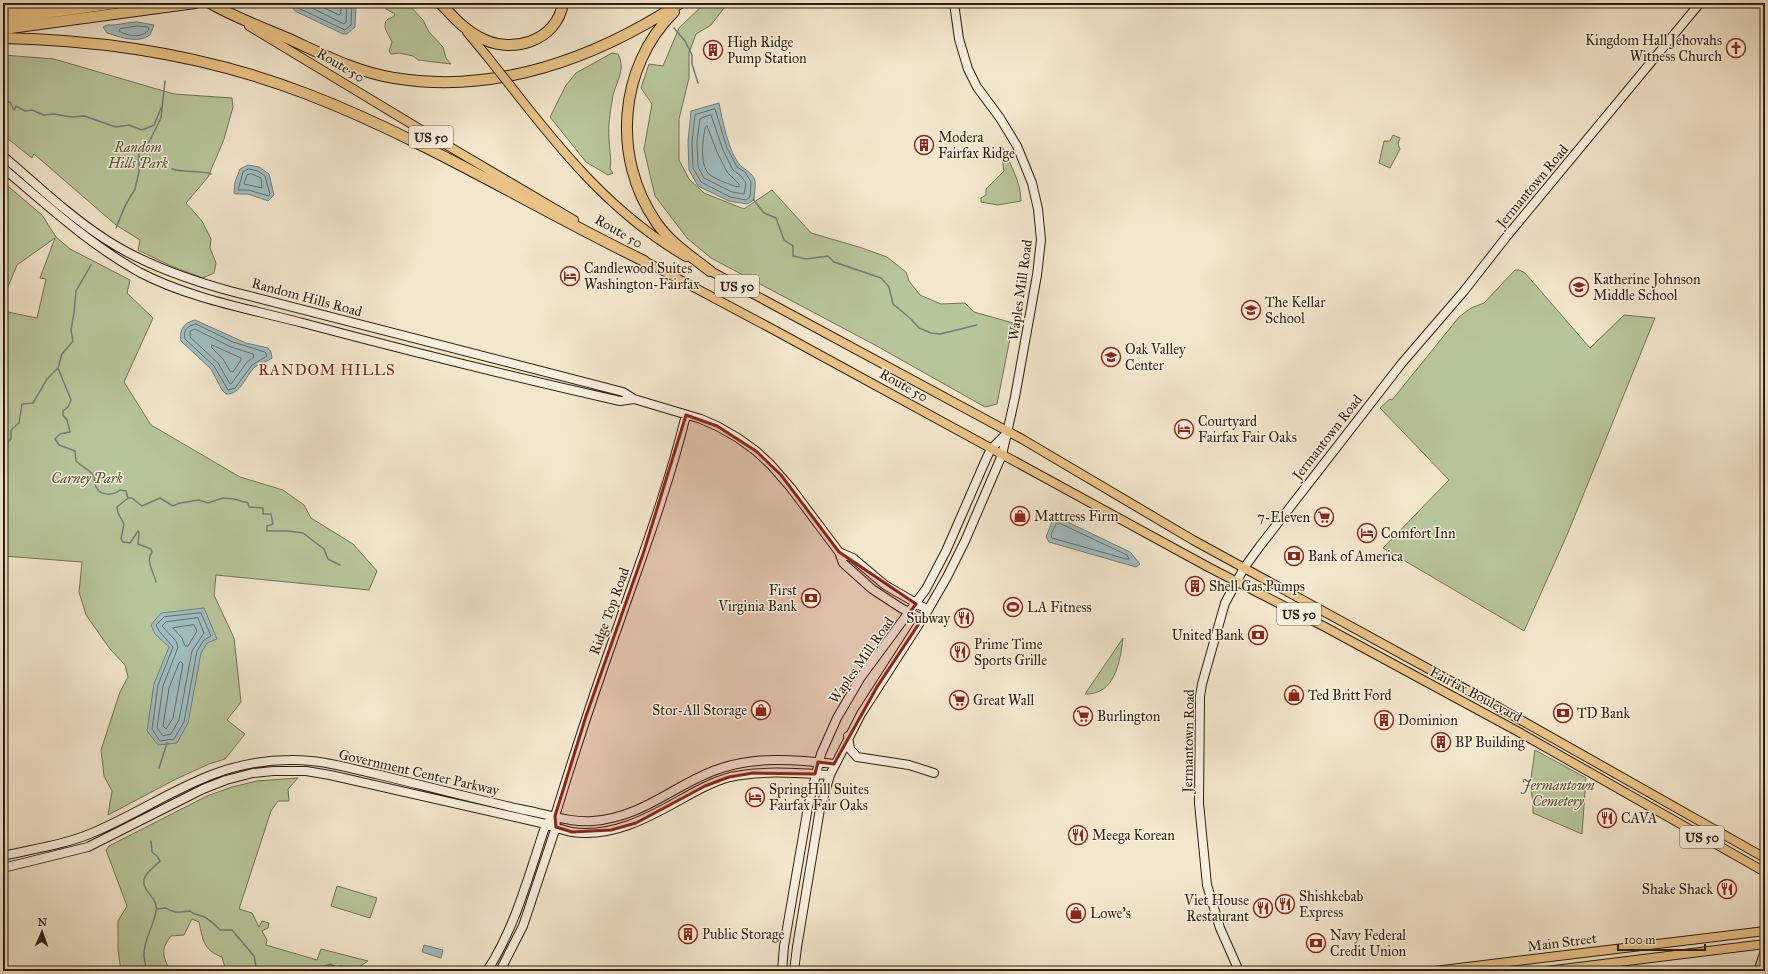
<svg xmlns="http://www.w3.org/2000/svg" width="1768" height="974" viewBox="0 0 1768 974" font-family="'IM FELL Great Primer',serif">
  <rect width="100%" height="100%" fill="#f2e6cc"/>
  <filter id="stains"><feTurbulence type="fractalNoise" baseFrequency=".005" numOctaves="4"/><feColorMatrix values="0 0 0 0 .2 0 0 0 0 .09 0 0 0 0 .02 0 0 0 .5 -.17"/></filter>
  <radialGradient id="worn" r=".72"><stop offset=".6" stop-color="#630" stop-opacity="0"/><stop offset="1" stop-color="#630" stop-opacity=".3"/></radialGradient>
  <!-- green -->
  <path fill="#b7c69a" stroke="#727254" d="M384,3H406L410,6L423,20L429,32L443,47L446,58L451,64L418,60L413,56L399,53L391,54L389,51L392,42C390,36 380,26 388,19C390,18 392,18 394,16L395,14L386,9Z
    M705,3H728L711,25L696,34L689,53V78L679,119V160L689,179L704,193L744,209L772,190L811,233L859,247L887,257L906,272L909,281L920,295L941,304L965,303L974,312L1013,323L997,404L985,407L875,345L711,258L687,238L655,196L644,149L652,104L641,88L649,64L663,66L679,28Z
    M612,53L618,54C627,71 614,84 612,101C610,113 608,126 609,138C609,149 612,159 610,169L613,173L608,175L586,162L550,117L566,85L576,73Z
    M3,55L54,59L174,94L232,98L233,107L224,139L208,177L186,203L202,221L211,239L210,248L216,263L214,273L203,278L171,266L138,250L140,240L116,225L34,154L32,158L3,135Z
    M1393,135L1400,138L1398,144L1400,149L1390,168L1379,163L1384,141H1390Z
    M1002,146C1010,164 1021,182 1021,201L998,205L981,202V198L986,195V189L1004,171L1000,147Z
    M3,182L42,215L56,237L70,249L130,280L127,293L153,318L124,382L151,425L240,477L283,490L304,505L311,518L353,544L377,571L369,590L216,575L214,595L234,638L241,702L227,720L245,734L225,759L209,764L176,779L108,815L112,791L104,776L101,750L120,692L128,677L125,665L110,649L86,615L79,592L82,562L3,556V311L37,318L46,279L40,278L55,238L17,265L3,299V239L8,227L3,222Z
    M1515,270H1519L1525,273L1590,348L1624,315L1655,318L1567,535L1524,631L1383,548L1449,480L1380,408L1390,399L1392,400L1459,317L1471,308L1484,303Z
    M1123,638C1120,662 1115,695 1085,694Z
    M1535,750L1586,778L1582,834L1533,813V801L1530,785Z
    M298,778L288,789L289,801H278L271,811L239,909L252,913L259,927L262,921L269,923L268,928L262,931L267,940L266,945L317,960L321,949L368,961L353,971H226L222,957C203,950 203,940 199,922L192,919L184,935L171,936C160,950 163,956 170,971H121L118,950V921L127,906L106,850L109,846L207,796L232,787L257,781Z
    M337,886L377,898L370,918L331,906Z"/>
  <!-- water -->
  <path fill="#9fbdc1" stroke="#717d79" d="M293,3H356L355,27L347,34H343L295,11L293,8Z
    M137,22L154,25L150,35C137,44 121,37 107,33L103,27L107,25C117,26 126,22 137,22Z
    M719,103C722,119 729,153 740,165C745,170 753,173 755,181C756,186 754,194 754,200L747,204L729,201L698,186L689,170L688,142L691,111Z
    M248,165L259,167L269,174L274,195L268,201L248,194H236L234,193L235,182L240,169Z
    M195,320L246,343L268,348L271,352L272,358C267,362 260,363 255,367C245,376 241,395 226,394L222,390L211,369L181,341C179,329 184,323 195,320Z
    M1057,517L1130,552L1140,564L1136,567L1049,542L1046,537L1052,522Z
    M204,608L217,639L207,643L201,653L188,723L177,743L158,745L147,731L154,684L169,647L155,634L151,625L161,613Z
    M424,945L443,950L441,958L422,952Z"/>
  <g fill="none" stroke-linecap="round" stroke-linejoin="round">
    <!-- shore -->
    <path stroke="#666d68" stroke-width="1" d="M297,3L298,8L345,30L351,25L352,3
      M302,3L344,24L346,22L347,3
      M314,3L339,15L341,13V3
      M137,26L148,27L149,29C143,39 127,36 119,31L120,29Z
      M715,109L727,148L737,167L745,172L751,182L750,197L746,200L730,197L701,182L693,168L692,142L695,115Z
      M711,115L723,150L733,170L741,176L746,183L744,194L732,192L704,178L698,167L697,142L700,119Z
      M707,126L717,152L727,172L739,184V187L734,186C727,183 714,179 709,174C699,163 703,141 705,128Z
      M249,169L258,171L265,176L270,194L269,196L248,190H238L243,172Z
      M252,174L261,178L262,188L244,184L247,175Z
      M196,324L233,342L265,352L267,356L252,365L235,388L228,390L214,366L185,339C183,330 187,326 196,324Z
      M195,329L231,347L253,354L254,357L247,362L232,383L230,384L218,363L190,337V332Z
      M212,345L241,358V360L233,372L230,371L223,359L212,348Z
      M1057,523H1059L1127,555L1129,559H1126L1052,538L1051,535Z
      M201,613L211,636L204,640L197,651L184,722L174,739L160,741L152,729L158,685L173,647L159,631L156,625L164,617Z
      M198,618L204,633L192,651L179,720L171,734L163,736L157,728L163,686L178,647L176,641L162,626L166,622Z
      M194,625L197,631L188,646H185L182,638L173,628Z
      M181,662L183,664L173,718L166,729L163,726L169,688L179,663Z"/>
    <!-- stream -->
    <path stroke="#717d79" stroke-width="1.5" d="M674,28L685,41L692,55V64L698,83
      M3,102H10L14,110L16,106L25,111L32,110L44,115L54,114L71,117L84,116L116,127L129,125L142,130L154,125L161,108
      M138,160L157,163L159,166L167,167
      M172,169C185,173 198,170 211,174
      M753,199L764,213L776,218L784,240L793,246V256L806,259L828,256L834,262L881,278L889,287L893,304L911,319L919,328L931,333L940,334L977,325
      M116,228L125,206L135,189L139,172V152L146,148L161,118L165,81
      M58,368L71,400L68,407L63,411V415L67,420L70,432L60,434L55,439L59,445L75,451L76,461C80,465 91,471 93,475C95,478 94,483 96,487C101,497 114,495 120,490L126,491L128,498L117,507L118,513L124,524L121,539L123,542L130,543L138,531L139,532L138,544L151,549L152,552C145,561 154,572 156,582
      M3,447L11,439V430L19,423L22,404L33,403L47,379L58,368L62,354L73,341L71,330L74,313L76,291L91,265
      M3,464L6,466L3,472
      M128,498H132L142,506L160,498L173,506L180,503L199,500L208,503L223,498L234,499L248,503L249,507L263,508V514H271L273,524L267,526V531H289L303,533L324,549L328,559L340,565
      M159,768L167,743
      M157,909L166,908C174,914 180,912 190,911C194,915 197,914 202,916C209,918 215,925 220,930H232L254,956L256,967L269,971
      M147,971C146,966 144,961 144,956C143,940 154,926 156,911C159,898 142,892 144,880C146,871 154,868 160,861L157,856L152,852L151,841
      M285,971L306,967L312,971
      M312,971L330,964L336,967L342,966"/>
    <defs>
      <path id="secondary" d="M3,156C36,184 68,215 105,239C143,264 186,279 230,291L623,392L634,399L701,419L717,426L738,438L756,451L771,465L791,488L839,552L843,563L872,589L901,608L922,619
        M3,168C47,205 89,244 139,272C188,298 249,309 303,323C408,351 514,377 620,401L634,399
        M839,552L853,558L885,585L928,610
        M848,736L850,749L857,757L909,765L934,773
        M3,856C32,849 64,845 92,833C161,804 209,760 290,760C319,759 348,768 376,774C425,786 475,799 524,810C547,814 570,823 593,821C642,817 670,788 713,771C751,756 794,759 834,764
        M3,868L88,847L203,789L226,780L253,773L273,771H306L330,775L546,824C554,827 563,830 572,832C611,838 648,818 680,800C696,791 712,782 730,777C762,770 797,773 830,775
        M487,971C516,926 529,874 546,824L550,821
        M500,971L523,926L556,827L555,816C575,751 596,687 619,623C643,554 669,485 686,415
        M782,971L784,946L808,807L821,754L837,718L861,677L926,589L946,551L987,457L991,449L1007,433
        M794,971L797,947L820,809L830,775L861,714L928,610L947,577L965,541L1002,455L1015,397L1037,275L1041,240L1038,209L1032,183L1017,146L1000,118L977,87L968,69L959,39L954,3
        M1239,971L1220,928L1207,885L1199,803L1200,696L1202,684L1225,603L1244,568L1260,546L1402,363L1464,291L1507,236L1700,3"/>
      <path id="primary" d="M249,26L433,137L574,220
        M467,32L486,55
        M509,84C561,151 612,214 686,257
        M639,258L776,331L1210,568L1325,627L1517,731L1765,872
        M705,268L1022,439L1193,540L1489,702L1765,858
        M1434,971L1765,931
        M1546,971L1765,944
        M1758,971L1765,951"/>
      <path id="highway" d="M210,3C234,17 261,27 287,38C322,54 356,72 394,78C496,95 596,58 680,3
        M440,3C452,15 463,29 479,37C510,55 557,42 563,3
        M3,9L47,3
        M674,12C618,67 612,159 656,222C670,243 691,256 710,271
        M3,19L117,3
        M3,29L195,3
        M3,38C108,40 209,56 307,94C424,139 531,206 644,261"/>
    </defs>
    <!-- secondary casing -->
    <use href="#secondary" stroke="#2c1d0e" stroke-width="10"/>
    <!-- primary casing -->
    <use href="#primary" stroke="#2c1d0e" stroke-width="10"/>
    <!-- highway casing -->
    <use href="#highway" stroke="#2c1d0e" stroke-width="12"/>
    <!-- secondary -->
    <use href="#secondary" stroke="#f7efde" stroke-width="8"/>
    <!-- primary -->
    <use href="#primary" stroke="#e9c386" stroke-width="8"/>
    <!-- highway -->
    <use href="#highway" stroke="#e9c386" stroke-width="10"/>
    <defs>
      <path id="primary-bridge" d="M486,55L509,84"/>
    </defs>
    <!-- primary-bridge casing -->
    <use href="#primary-bridge" stroke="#2c1d0e" stroke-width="10" stroke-linecap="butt"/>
    <!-- primary-bridge -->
    <use href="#primary-bridge" stroke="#e9c386" stroke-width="8"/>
  </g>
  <!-- marked area -->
  <path fill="#8f2418" fill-opacity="0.2" stroke="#8f2418" stroke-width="3" stroke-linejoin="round" d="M686,415L717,426L756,451L781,475L839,552L916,604L910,612L922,619L877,687L834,764L818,762L815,774L753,773L729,777L705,786L636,823L611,830L572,832L556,827L555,816L586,716L643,554Z"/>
  <!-- icons -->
  <defs>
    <symbol id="church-ring" viewBox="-11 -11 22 22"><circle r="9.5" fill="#f7efde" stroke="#8f2418" stroke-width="1.5"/><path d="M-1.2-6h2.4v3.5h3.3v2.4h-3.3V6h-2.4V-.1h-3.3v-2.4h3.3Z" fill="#8f2418"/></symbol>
    <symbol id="building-ring" viewBox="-11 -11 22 22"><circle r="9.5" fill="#f7efde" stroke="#8f2418" stroke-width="1.5"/><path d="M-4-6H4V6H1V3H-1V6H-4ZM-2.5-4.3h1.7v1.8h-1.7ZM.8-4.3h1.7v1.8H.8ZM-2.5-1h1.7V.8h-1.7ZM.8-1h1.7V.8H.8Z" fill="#8f2418"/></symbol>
    <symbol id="hotel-ring" viewBox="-11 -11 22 22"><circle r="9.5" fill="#f7efde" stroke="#8f2418" stroke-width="1.5"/><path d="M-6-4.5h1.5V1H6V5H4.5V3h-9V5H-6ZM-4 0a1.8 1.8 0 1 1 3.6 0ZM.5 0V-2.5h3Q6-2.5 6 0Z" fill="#8f2418"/></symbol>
    <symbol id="school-ring" viewBox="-11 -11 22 22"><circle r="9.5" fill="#f7efde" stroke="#8f2418" stroke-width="1.5"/><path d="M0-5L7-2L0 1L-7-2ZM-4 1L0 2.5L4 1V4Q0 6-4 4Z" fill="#8f2418"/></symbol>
    <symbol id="shop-ring" viewBox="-11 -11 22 22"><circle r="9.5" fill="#f7efde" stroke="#8f2418" stroke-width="1.5"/><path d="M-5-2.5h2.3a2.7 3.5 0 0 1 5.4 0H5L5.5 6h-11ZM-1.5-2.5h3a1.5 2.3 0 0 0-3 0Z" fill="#8f2418"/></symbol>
    <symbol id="supermarket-ring" viewBox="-11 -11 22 22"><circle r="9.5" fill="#f7efde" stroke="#8f2418" stroke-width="1.5"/><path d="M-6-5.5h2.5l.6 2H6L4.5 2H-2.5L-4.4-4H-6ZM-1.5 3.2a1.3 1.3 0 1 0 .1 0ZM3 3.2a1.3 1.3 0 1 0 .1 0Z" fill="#8f2418"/></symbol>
    <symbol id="bank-ring" viewBox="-11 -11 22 22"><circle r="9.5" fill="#f7efde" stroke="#8f2418" stroke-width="1.5"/><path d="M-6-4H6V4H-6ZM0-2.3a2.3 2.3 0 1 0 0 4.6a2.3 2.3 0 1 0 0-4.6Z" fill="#8f2418"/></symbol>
    <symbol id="stadium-ring" viewBox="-11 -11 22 22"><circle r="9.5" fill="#f7efde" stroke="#8f2418" stroke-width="1.5"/><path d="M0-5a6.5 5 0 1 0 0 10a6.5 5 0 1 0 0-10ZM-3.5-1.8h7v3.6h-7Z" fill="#8f2418"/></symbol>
    <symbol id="restaurant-ring" viewBox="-11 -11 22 22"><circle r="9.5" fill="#f7efde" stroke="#8f2418" stroke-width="1.5"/><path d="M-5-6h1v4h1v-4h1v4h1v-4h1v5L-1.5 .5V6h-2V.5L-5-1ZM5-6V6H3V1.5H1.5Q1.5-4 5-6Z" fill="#8f2418"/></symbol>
  </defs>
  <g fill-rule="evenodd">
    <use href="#church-ring" x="1725" y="37" width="22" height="22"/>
    <use href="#building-ring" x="702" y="39" width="22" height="22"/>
    <use href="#building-ring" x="913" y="134" width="22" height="22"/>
    <use href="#hotel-ring" x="559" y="265" width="22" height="22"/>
    <use href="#school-ring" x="1568" y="276" width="22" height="22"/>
    <use href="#school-ring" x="1240" y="299" width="22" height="22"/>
    <use href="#school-ring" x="1100" y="346" width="22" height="22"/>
    <use href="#hotel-ring" x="1173" y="418" width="22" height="22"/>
    <use href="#shop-ring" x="1009" y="505" width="22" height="22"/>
    <use href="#supermarket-ring" x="1313" y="506" width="22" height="22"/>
    <use href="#hotel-ring" x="1356" y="522" width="22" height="22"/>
    <use href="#bank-ring" x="1283" y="545" width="22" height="22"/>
    <use href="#building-ring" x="1184" y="575" width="22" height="22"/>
    <use href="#bank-ring" x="800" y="587" width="22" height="22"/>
    <use href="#stadium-ring" x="1002" y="596" width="22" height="22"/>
    <use href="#restaurant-ring" x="953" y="607" width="22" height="22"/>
    <use href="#bank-ring" x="1247" y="624" width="22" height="22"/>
    <use href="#restaurant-ring" x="949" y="641" width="22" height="22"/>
    <use href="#shop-ring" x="1283" y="684" width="22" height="22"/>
    <use href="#supermarket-ring" x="948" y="689" width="22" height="22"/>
    <use href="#shop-ring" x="750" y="699" width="22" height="22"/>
    <use href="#bank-ring" x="1552" y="702" width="22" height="22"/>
    <use href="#supermarket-ring" x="1072" y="705" width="22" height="22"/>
    <use href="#building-ring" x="1373" y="709" width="22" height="22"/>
    <use href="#building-ring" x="1430" y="731" width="22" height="22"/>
    <use href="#hotel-ring" x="744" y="786" width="22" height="22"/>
    <use href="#restaurant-ring" x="1596" y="807" width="22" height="22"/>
    <use href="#restaurant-ring" x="1067" y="824" width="22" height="22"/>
    <use href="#restaurant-ring" x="1716" y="878" width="22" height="22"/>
    <use href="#restaurant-ring" x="1274" y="893" width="22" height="22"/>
    <use href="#restaurant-ring" x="1252" y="897" width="22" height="22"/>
    <use href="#shop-ring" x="1065" y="902" width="22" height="22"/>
    <use href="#building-ring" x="677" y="923" width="22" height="22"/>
    <use href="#bank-ring" x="1305" y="932" width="22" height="22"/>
  </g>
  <g text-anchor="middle" stroke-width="3" stroke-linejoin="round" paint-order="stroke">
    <!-- shield labels -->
    <g fill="#f7efde" stroke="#695c4c" stroke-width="1">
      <rect x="409" y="126" width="44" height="22" rx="3"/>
      <rect x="715" y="275" width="44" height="22" rx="3"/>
      <rect x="1277" y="603" width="44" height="22" rx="3"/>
      <rect x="1680" y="826" width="44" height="22" rx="3"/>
    </g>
    <g font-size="13" font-weight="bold" fill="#2c1d0e">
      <text x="431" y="142">US 50</text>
      <text x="737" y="291">US 50</text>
      <text x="1299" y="619">US 50</text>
      <text x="1702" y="842">US 50</text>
    </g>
    <!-- poi labels -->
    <g font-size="14" fill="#2c1d0e" stroke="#f7efde" text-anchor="start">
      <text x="1722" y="45" text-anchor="end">Kingdom Hall Jehovahs<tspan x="1722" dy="16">Witness Church</tspan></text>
      <text x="727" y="47">High Ridge<tspan x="727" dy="16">Pump Station</tspan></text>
      <text x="938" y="142">Modera<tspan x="938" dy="16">Fairfax Ridge</tspan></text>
      <text x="584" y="273">Candlewood Suites<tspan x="584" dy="16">Washington-Fairfax</tspan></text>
      <text x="1593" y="284">Katherine Johnson<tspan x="1593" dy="16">Middle School</tspan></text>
      <text x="1265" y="307">The Kellar<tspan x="1265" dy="16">School</tspan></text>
      <text x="1125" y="354">Oak Valley<tspan x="1125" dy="16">Center</tspan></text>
      <text x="1198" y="426">Courtyard<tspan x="1198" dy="16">Fairfax Fair Oaks</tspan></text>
      <text x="1034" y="521">Mattress Firm</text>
      <text x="1310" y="522" text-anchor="end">7-Eleven</text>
      <text x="1381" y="538">Comfort Inn</text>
      <text x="1308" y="561">Bank of America</text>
      <text x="1209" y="591">Shell Gas Pumps</text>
      <text x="797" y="595" text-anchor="end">First<tspan x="797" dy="16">Virginia Bank</tspan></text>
      <text x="1027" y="612">LA Fitness</text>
      <text x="950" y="623" text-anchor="end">Subway</text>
      <text x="1244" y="640" text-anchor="end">United Bank</text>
      <text x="974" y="649">Prime Time<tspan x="974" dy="16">Sports Grille</tspan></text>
      <text x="1308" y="700">Ted Britt Ford</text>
      <text x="973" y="705">Great Wall</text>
      <text x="747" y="715" text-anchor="end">Stor-All Storage</text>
      <text x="1577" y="718">TD Bank</text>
      <text x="1097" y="721">Burlington</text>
      <text x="1398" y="725">Dominion</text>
      <text x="1455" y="747">BP Building</text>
      <text x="769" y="794">SpringHill Suites<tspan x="769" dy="16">Fairfax Fair Oaks</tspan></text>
      <text x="1621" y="823">CAVA</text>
      <text x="1092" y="840">Meega Korean</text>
      <text x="1713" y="894" text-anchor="end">Shake Shack</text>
      <text x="1299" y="901">Shishkebab<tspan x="1299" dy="16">Express</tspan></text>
      <text x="1249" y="905" text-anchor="end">Viet House<tspan x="1249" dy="16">Restaurant</tspan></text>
      <text x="1090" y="918">Lowe's</text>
      <text x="702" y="939">Public Storage</text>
      <text x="1330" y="940">Navy Federal<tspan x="1330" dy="16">Credit Union</tspan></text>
    </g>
    <!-- street labels -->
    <g font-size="14" fill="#2c1d0e" stroke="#f7efde">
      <text transform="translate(341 65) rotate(31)" y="5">Route 50</text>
      <text transform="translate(1532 186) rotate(-50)" y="5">Jermantown Road</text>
      <text transform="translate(619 231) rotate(30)" y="5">Route 50</text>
      <text transform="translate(1020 290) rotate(-82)" y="5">Waples Mill Road</text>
      <text transform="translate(307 297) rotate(15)" y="5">Random Hills Road</text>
      <text transform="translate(904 385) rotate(29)" y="5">Route 50</text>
      <text transform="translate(1327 437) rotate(-52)" y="5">Jermantown Road</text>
      <text transform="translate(609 611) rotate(-70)" y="5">Ridge Top Road</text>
      <text transform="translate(861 660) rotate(-55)" y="5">Waples Mill Road</text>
      <text transform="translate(1476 694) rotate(28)" y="5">Fairfax Boulevard</text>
      <text transform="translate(1188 741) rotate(-89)" y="5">Jermantown Road</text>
      <text transform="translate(419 772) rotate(13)" y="5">Government Center Parkway</text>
      <text transform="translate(1562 942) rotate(-7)" y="5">Main Street</text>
    </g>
    <!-- park labels -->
    <g font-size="14" font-style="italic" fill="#565038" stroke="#f7efde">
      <text x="138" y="152">Random<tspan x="138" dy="16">Hills Park</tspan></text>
      <text x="87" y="483">Carney Park</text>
      <text x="1558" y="790">Jermantown<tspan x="1558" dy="16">Cemetery</tspan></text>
    </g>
    <!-- neighbourhood labels -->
    <g font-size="15" letter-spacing="1" fill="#7a1f14" stroke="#f7efde">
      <text x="327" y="375">RANDOM HILLS</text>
    </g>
  </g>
  <!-- margin -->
  <rect width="1768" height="974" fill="none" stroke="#f2e6cc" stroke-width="16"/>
  <rect x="4" y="4" width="1760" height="966" fill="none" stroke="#2c1d0e" stroke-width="2"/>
  <rect x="8" y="8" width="1752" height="958" fill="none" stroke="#2c1d0e"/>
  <!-- north arrow -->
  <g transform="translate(42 932) rotate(2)" stroke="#f7efde" stroke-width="3" paint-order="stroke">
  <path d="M0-3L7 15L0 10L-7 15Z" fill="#2c1d0e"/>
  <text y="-6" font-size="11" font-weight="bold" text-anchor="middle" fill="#2c1d0e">N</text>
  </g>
  <!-- scale -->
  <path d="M1618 944v6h87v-6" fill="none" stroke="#2c1d0e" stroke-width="2"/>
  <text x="1624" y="944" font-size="12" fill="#2c1d0e" stroke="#f7efde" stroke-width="3" paint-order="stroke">100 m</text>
  <rect width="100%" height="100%" filter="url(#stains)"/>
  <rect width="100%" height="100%" fill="url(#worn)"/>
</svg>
